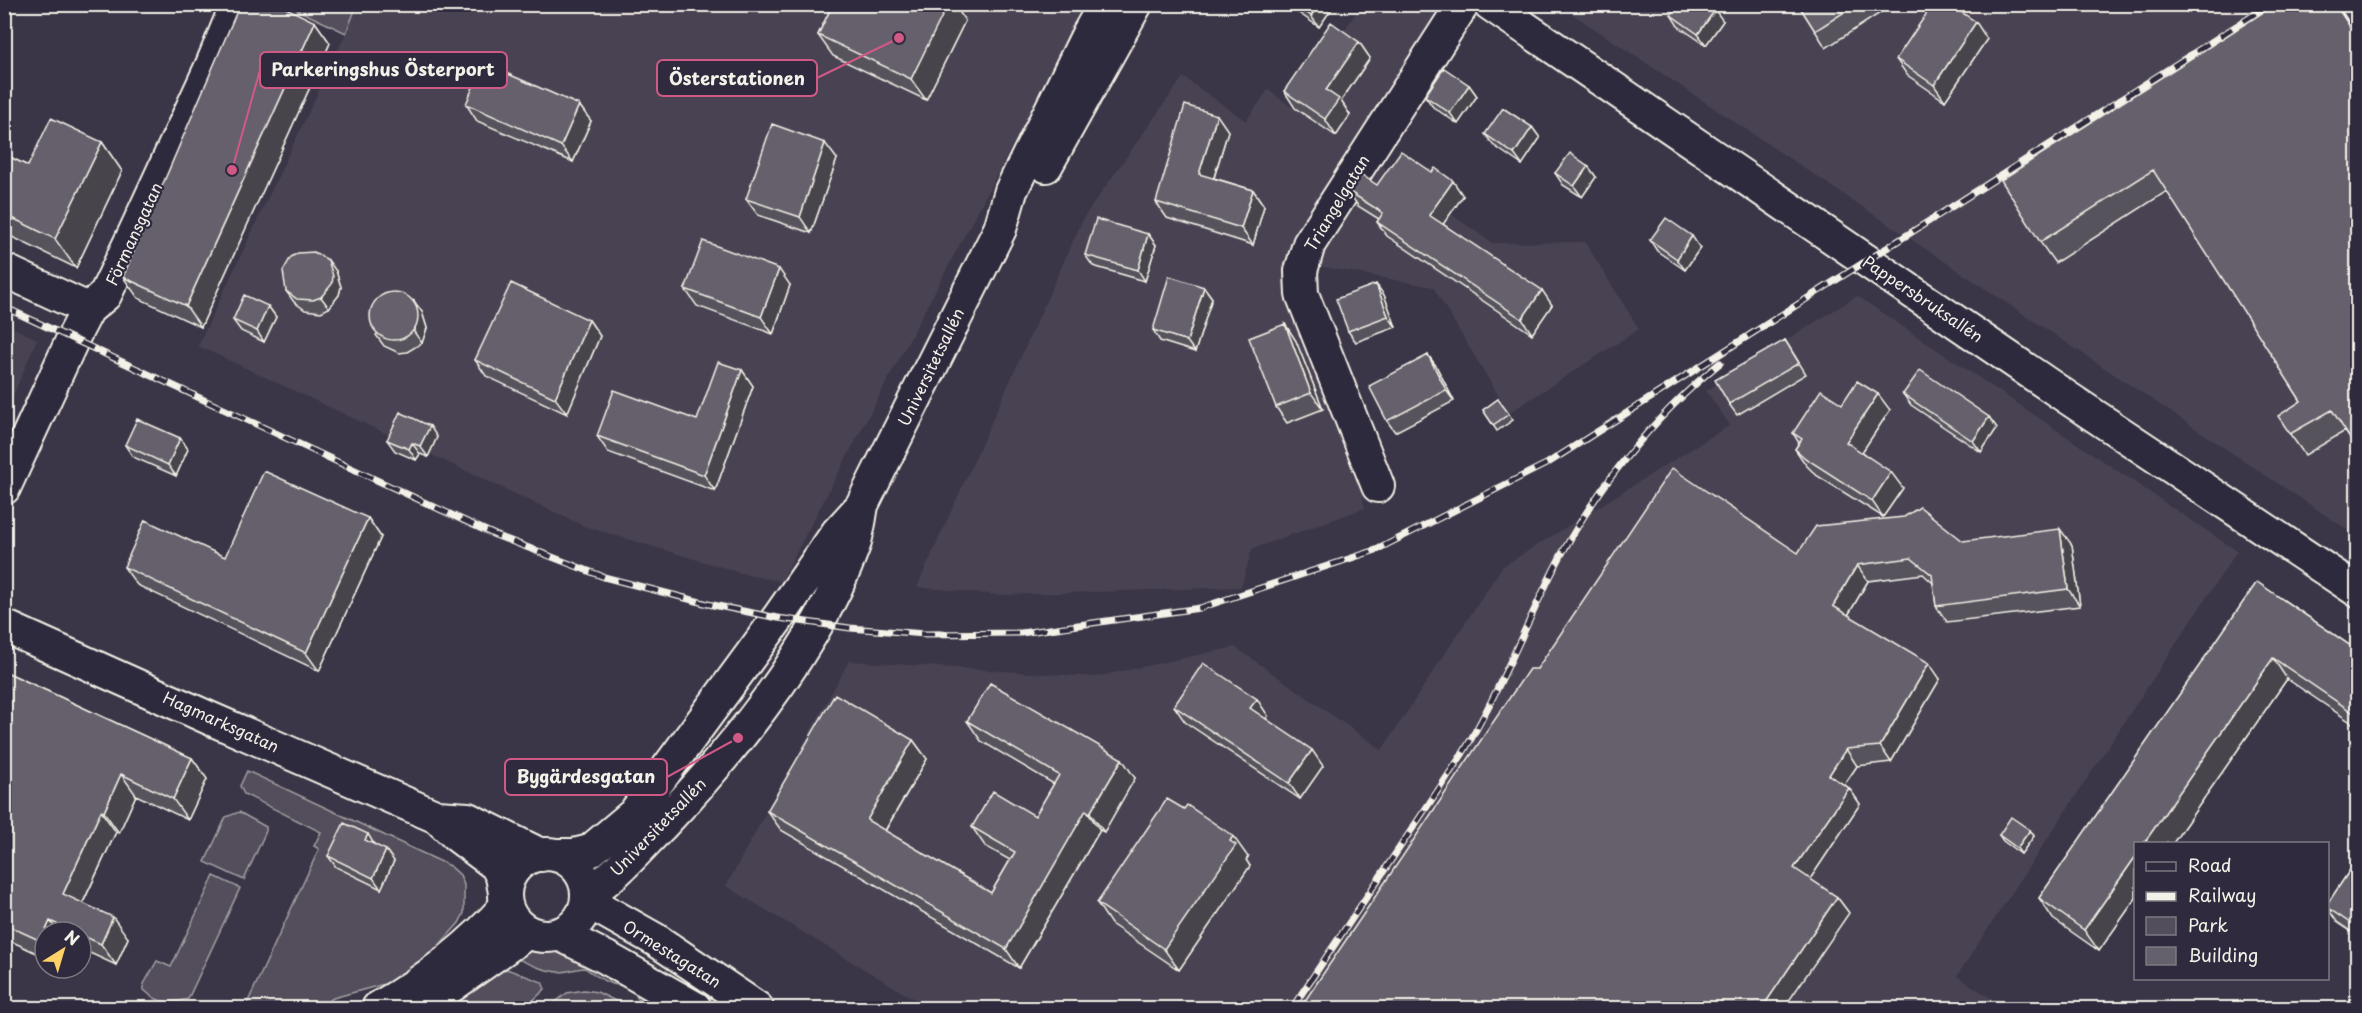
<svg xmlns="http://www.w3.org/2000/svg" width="2362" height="1013" viewBox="0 0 2362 1013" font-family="'Playpen Sans',sans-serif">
  <rect width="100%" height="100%" fill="#3b3647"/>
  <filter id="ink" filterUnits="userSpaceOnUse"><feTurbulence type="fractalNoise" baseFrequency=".0167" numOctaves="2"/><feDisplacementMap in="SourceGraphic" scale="12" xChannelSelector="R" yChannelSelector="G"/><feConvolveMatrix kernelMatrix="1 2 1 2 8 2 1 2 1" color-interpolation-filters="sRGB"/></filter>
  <g filter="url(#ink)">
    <!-- built -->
    <path fill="#484352" d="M357,5H1087L781,581L751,576L584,526L198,346L346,33Z
      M1361,5H1421L1466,34L1380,164L1492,243L1585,242L1639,329L1509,413L1433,287L1319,266L1287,297L1353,458L1365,508L1252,549L1241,587L999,595L917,587L1084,217L1183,77L1246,121L1268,90L1293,108Z
      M1559,5H2357V536Z
      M1857,296L2237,551L1957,976L2006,1008H929L726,886L849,661L1095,677L1235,647L1382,750L1502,567L1730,425L1706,391Z
      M5,324L37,339L5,415Z"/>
    <!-- green -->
    <path fill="#534e5c" stroke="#a4a0a2" stroke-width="1.5" d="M287,5H357L346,33Z
      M247,771L450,866L460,875L464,885V913L459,923L433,952L388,983L333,998L317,1008H245L319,849L314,846L321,832L244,794L240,786Z
      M239,812L266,827V831L244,880L205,862L226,817Z
      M214,876L240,888L188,999C169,1004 159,1004 144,990V984L157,961L171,967Z
      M519,945L571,952L624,985C608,986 598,977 585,968C577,968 568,972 561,972C544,972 528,963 513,957Z
      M501,967L542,982L545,989L525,1008H439Z
      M640,989L673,1008C658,1008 645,1010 636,996Z
      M584,990L597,992L630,1008H548L567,993Z"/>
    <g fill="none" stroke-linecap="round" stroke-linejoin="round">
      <defs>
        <path id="minor" d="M1490,4L2068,398L2358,591
          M1046,166L1136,4
          M4,270L88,309
          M1378,486L1302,294L1301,271L1309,244L1463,4
          M4,488L75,334L88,309L105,295L135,232L211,67L237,4
          M4,626L209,718L437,817L468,819L541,855
          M437,817L456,835L496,865L502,876L505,893
          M505 895a41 41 0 1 1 82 0a41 41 0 1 1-82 0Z
          M556,855H574L590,851L634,814L778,618L837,533L858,510
          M587,894C616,876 637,850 661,826C734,749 818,646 854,545C858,532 860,518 862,505L1000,229L1011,191L1088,34L1105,4
          M587,901L656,940L757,1008
          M559,934L607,958L695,1008
          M378,1008C425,981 471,946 506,906
          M420,1008L528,932"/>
      </defs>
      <!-- minor casing -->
      <use href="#minor" stroke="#f4f1e8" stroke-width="36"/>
      <!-- minor -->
      <use href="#minor" stroke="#2f2a3d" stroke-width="32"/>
      <defs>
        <path id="rail" d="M4,307L495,535L604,577L708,604L778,618L850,628L925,634L1021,633L1200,608L1376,550L1548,463L2271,4
          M1292,1008L1463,753C1497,696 1522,633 1552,573C1591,494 1651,419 1720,363"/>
      </defs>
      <!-- rail casing -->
      <use href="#rail" stroke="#f4f1e8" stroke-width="7"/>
      <!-- rail -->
      <use href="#rail" stroke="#2f2a3d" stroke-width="4.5" stroke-dasharray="14" stroke-linecap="butt"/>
    </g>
    <!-- wall -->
    <path fill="#57535d" stroke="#f4f1e8" stroke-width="1.5" d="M447,4H465L463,11Z
      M833,4H959L957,8L965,21L926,100L833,56L818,35Z
      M1290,4H1335L1319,27L1293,9Z
      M1798,4H1894L1826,48Z
      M2337,4L2358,37V451L2345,431L2305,455L2290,434L2301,401L2167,191L2055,263L2040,242Z
      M1671,15L1723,21L1706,45L1678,26Z
      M315,22L330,43L201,327L138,298L123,277Z
      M1987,39L1945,101L1907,75L1896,59Z
      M1359,42L1370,58L1341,101L1350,115L1336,136L1295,108L1284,91Z
      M1469,85L1477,96L1458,124L1433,107L1425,96Z
      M466,104L579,105L591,121L573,162L477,121Z
      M1532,127L1540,138L1522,165L1493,145L1485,134Z
      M1228,131L1214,178L1253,190L1264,206L1253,245L1167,218L1156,202Z
      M102,142L122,171L76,268L4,233V154L28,166Z
      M837,159L811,233L758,215L746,199Z
      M1588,166L1596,177L1582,197L1563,185L1555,173Z
      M1377,185L1463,196L1443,224L1552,305L1532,334L1387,236L1377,222L1379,219L1358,206L1348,191Z
      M1148,234L1156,245L1145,281L1093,266L1085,255Z
      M1650,240L1700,248L1685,270L1657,251Z
      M336,271L341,287L339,295L329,308L321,312L305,310L294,302L286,291Z
      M790,285L773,334L697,306L685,289Z
      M1204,287L1212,298L1195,352L1160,341L1153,330Z
      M1384,295L1396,327L1356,342L1348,331Z
      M414,301L422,312L427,328L422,343L407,352L399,353L384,346L376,335Z
      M268,306L276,317L264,342L241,331L233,320Z
      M589,320L600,336L567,414L486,376L475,360Z
      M1285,324L1296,341L1323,409L1287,423L1276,407Z
      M1785,340L1806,374L1737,415L1729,404Z
      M1428,355L1436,366L1454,401L1395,432L1387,421Z
      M742,370L753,386L715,491L608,452L597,436L697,420Z
      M1903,394L1989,417L1997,428L1981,452L1911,405Z
      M1498,399L1513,420L1497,431L1483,410Z
      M1842,404L1890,410L1862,452L1903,488L1883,517L1816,475L1806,465L1795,449L1799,443L1793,433Z
      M437,437L428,457L420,454L416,460L395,451L387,440Z
      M180,438L188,449L176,476L133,457L125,445Z
      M368,518L381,537L319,671L137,585L124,567L225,557Z
      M1963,541L2072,545L2080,606L1947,622L1936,606L1933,583L1923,574L1868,581L1848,615L1940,679L1891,762L1857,766L1844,785L1849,788L1860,804L1810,879L1837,897L1849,913L1537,669L1798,553Z
      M2257,582L2358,651V727L2287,679L2173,843H2136V898L2099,951L2053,919L2039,898Z
      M4,671L192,758L207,779L188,820L136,795L119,833L116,832L83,903L128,938L116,965L81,949V932H45V957L4,938Z
      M1174,706L1268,716L1266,719L1323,766L1300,799L1185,722Z
      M967,721L1135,778L1104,832L1100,830L1019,968L781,830L767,811L913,740L927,759L885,831L991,893L1010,860L985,846L972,827L1035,816L1054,784L981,741Z
      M2030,830L2034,836L2021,854L2003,841L1999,835Z
      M374,844L394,861L381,889L336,867L328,856Z
      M1248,857L1246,860L1250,866L1179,970L1111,924L1097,903Z
      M2358,858V936L2337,922L2328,909V903Z"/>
    <!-- shaded-wall -->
    <path fill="#47444c" stroke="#f4f1e8" stroke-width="1.5" d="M458,4H465L463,11Z
      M947,4H959L957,8L965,21L926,100L911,79Z
      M1319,4H1335L1319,27L1311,16Z
      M2335,4H2337L2358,37V39Z
      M1715,10L1723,21L1706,45L1698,34Z
      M315,22L330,43L201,327L186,306Z
      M1976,22L1987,39L1945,101L1934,85Z
      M1359,42L1370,58L1341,101L1350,115L1336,136L1325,119L1326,90Z
      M1469,85L1477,96L1458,124L1450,113Z
      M579,105L591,121L573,162L561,146Z
      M1217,115L1228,131L1210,190L1199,174Z
      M1532,127L1540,138L1522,165L1514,154Z
      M102,142L122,171L76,268L55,239Z
      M825,143L837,159L811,233L800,217Z
      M1588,166L1596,177L1582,197L1574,186Z
      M1453,181L1463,196L1439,230L1429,215Z
      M1253,190L1264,206L1253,245L1241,228Z
      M1148,234L1156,245L1145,281L1138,270Z
      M1692,236L1700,248L1685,270L1677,259Z
      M328,260L336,271L341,287L339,295L329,308L321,297Z
      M779,269L790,285L773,334L761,317Z
      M1376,284L1384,295L1396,327L1388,316Z
      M1204,287L1212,298L1195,352L1187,341Z
      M1542,290L1552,305L1532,334L1522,319Z
      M414,301L422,312L427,328L422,343L414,332Z
      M268,306L276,317L264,342L257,331Z
      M589,320L600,336L567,414L555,398Z
      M1285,324L1296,341L1323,409L1311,393Z
      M1428,355L1436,366L1454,401L1446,390Z
      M742,370L753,386L715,491L704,475Z
      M1878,394L1890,410L1858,458L1846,442Z
      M1989,417L1997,428L1981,452L1973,441Z
      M430,426L437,437L428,457L420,446Z
      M180,438L188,449L176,476L168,465Z
      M412,443L420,454L416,460L409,449Z
      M1891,472L1903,488L1883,517L1872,501Z
      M368,518L381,537L319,671L306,653Z
      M2060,529L2072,545L2080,606L2068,589Z
      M1857,565L1868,581L1844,622L1833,606Z
      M2273,658L2287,679L2173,843H2144Z
      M1929,663L1940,679L1891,762L1880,746Z
      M1257,699L1268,716L1262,724L1250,708Z
      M913,740L927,759L880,839L867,820Z
      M1846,749L1857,766L1840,791L1829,775Z
      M1312,750L1323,766L1300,799L1289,783Z
      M192,758L207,779L188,820L173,799Z
      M1122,759L1135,778L1104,832L1090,813Z
      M121,774L136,795L119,833L104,812Z
      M1849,788L1860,804L1806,885L1794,868Z
      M1086,810L1100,830L1019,968L1006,949Z
      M101,811L116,832L77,915L63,894Z
      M2030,830L2034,836L2021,854L2017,848Z
      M368,834L375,846L365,840Z
      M1233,836L1248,857L1246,860L1250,866L1179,970L1164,949Z
      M386,850L394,861L381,889L373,878Z
      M2136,856V898L2099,951L2084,930Z
      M1837,897L1849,913L1784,1008H1762Z
      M113,917L128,938L116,965L101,944Z
      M2358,919V931L2353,925Z
      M50,921L58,932H45Z
      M45,933V946L41,941Z"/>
    <!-- building -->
    <path fill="#65616c" stroke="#f4f1e8" stroke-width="1.5" d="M240,4H278L315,22L186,306L123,277Z
      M833,4H948L911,79L818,35Z
      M1295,4H1319L1311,16Z
      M1678,4H1707L1715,10L1698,34L1671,15Z
      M1798,4H1857L1815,31Z
      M1933,4H1949L1976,22L1934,85L1896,59Z
      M2276,4H2335L2358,39V451L2332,410L2290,434L2278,416L2301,401L2153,170L2040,242L2001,180Z
      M1331,22L1359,42L1326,90L1339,99L1325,119L1284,91Z
      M483,63L579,105L561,146L466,104Z
      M1444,68L1469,85L1450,113L1425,96Z
      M1185,105L1217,115L1199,174L1253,190L1241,228L1156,202Z
      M1503,108L1532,127L1514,154L1485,134Z
      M51,118L102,142L55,239L4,214V154L28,166Z
      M772,124L825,143L800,217L746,199Z
      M1401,151L1432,172L1435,168L1453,181L1429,215L1542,290L1522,319L1377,222L1383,213L1348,191L1359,173L1377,185Z
      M1570,153L1588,166L1574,186L1555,173Z
      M1666,218L1692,236L1677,259L1650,240Z
      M1096,219L1148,234L1138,270L1085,255Z
      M703,241L779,269L761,317L685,289Z
      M314,252L328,260L333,276L332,284L321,297L313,300L297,299L286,291L283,271L291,257L298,253Z
      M1169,276L1204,287L1187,341L1153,330Z
      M511,283L589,320L555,398L475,360Z
      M1376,284L1388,316L1348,331L1336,299Z
      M370 316a24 24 0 1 1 48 0a24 24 0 1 1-48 0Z
      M244,295L268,306L257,331L233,320Z
      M1285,324L1311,393L1276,407L1249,338Z
      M1785,340L1799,363L1729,404L1715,380Z
      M1428,355L1446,390L1387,421L1369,386Z
      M718,362L742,370L704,475L597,436L614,390L697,420Z
      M1920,370L1989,417L1973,441L1903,394Z
      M1857,381L1878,394L1846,442L1891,472L1872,501L1805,458L1795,449L1802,439L1793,433L1821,390L1842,404Z
      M1498,399L1509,414L1493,425L1483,410Z
      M400,412L430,426L420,446L412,443L409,449L387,440Z
      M137,419L180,438L168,465L125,445Z
      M1672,468L1798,553L1816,526L1904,517L1920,507L1963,541L2060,529L2068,589L1936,606L1932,575L1911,558L1857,565L1833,606L1929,663L1880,746L1846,749L1829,775L1849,788L1794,868L1837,897L1762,1008H1300L1529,669H1537Z
      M264,471L368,518L306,653L124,567L145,520L225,557Z
      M2257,582L2358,651V716L2273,658L2144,843H2136V856L2084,930L2039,898Z
      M1203,663L1257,699L1250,708L1312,750L1289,783L1174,706Z
      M4,671L192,758L173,799L121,774L104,812L101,811L63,894L113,917L101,944L81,935V932H74L50,921L41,941L4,924Z
      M990,683L1122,759L1090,813L1086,810L1006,949L767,811L835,694L913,740L867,820L991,893L1015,852L972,827L993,791L1035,816L1059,775L967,721Z
      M1167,799L1184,809L1187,805L1233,836L1230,841L1236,845L1164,949L1097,903Z
      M2011,817L2030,830L2017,848L1999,835Z
      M344,823L368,834L365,840L386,850L373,878L328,856Z
      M2358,858V919L2353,925L2328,908V903Z"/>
  </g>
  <g text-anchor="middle" stroke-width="4.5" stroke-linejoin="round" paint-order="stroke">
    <!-- street labels -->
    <g font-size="16" fill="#f4f1e8" stroke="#2f2a3d">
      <text transform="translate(1337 203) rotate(-59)" y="6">Triangelgatan</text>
      <text transform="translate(134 234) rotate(-65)" y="6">Förmansgatan</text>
      <text transform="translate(1923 299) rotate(34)" y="6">Pappersbruksallén</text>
      <text transform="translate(931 367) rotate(-64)" y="6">Universitetsallén</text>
      <text transform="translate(221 722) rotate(24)" y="6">Hagmarksgatan</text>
      <text transform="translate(658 827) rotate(-46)" y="6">Universitetsallén</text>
      <text transform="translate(672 954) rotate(32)" y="6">Ormestagatan</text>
    </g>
  </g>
  <!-- callouts -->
  <path fill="none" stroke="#d15985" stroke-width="2" d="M232 170L260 70M899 38L817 78M738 738L667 777"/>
  <g fill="#d15985" stroke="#2f2a3d" stroke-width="2">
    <circle cx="232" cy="170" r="6"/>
    <circle cx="899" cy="38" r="6"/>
    <circle cx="738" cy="738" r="6"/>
  </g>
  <g fill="#2f2a3d" stroke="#d15985" stroke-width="2">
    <rect x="260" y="52" width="247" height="36" rx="6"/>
    <rect x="657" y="60" width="160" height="36" rx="6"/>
    <rect x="505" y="759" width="162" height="36" rx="6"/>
  </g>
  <g font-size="18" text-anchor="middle" font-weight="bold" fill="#f4f1e8">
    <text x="383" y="76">Parkeringshus Österport</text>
    <text x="737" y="85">Österstationen</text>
    <text x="586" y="783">Bygärdesgatan</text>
  </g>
  <!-- margin -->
  <rect width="2362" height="1013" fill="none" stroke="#2f2a3d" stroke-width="24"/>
  <rect x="12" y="12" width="2338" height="989" fill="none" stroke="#f4f1e8" stroke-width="2" filter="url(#ink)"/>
  <!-- legend -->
  <rect x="2134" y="842" width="195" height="138" fill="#2f2a3d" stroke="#7e7a81" stroke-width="1.5"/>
  <rect x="2146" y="862" width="30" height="9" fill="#2f2a3d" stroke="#7e7a81" stroke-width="1.5"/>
  <text x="2188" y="872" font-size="18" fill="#f4f1e8">Road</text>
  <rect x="2146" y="892" width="30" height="9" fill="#f4f1e8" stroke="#7e7a81" stroke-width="1.5"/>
  <text x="2188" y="902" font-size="18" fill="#f4f1e8">Railway</text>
  <rect x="2146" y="917" width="30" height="18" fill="#534e5c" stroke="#7e7a81" stroke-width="1.5"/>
  <text x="2188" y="932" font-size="18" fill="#f4f1e8">Park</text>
  <rect x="2146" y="947" width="30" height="18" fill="#65616c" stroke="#7e7a81" stroke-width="1.5"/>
  <text x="2188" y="962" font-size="18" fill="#f4f1e8">Building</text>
  <!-- north arrow -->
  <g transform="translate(63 950) rotate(37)"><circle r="28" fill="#2f2a3d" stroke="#7e7a81" stroke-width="1.5"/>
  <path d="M0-4.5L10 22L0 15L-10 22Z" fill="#ffd166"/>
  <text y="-9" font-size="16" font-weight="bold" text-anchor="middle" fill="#f4f1e8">N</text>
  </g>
</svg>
